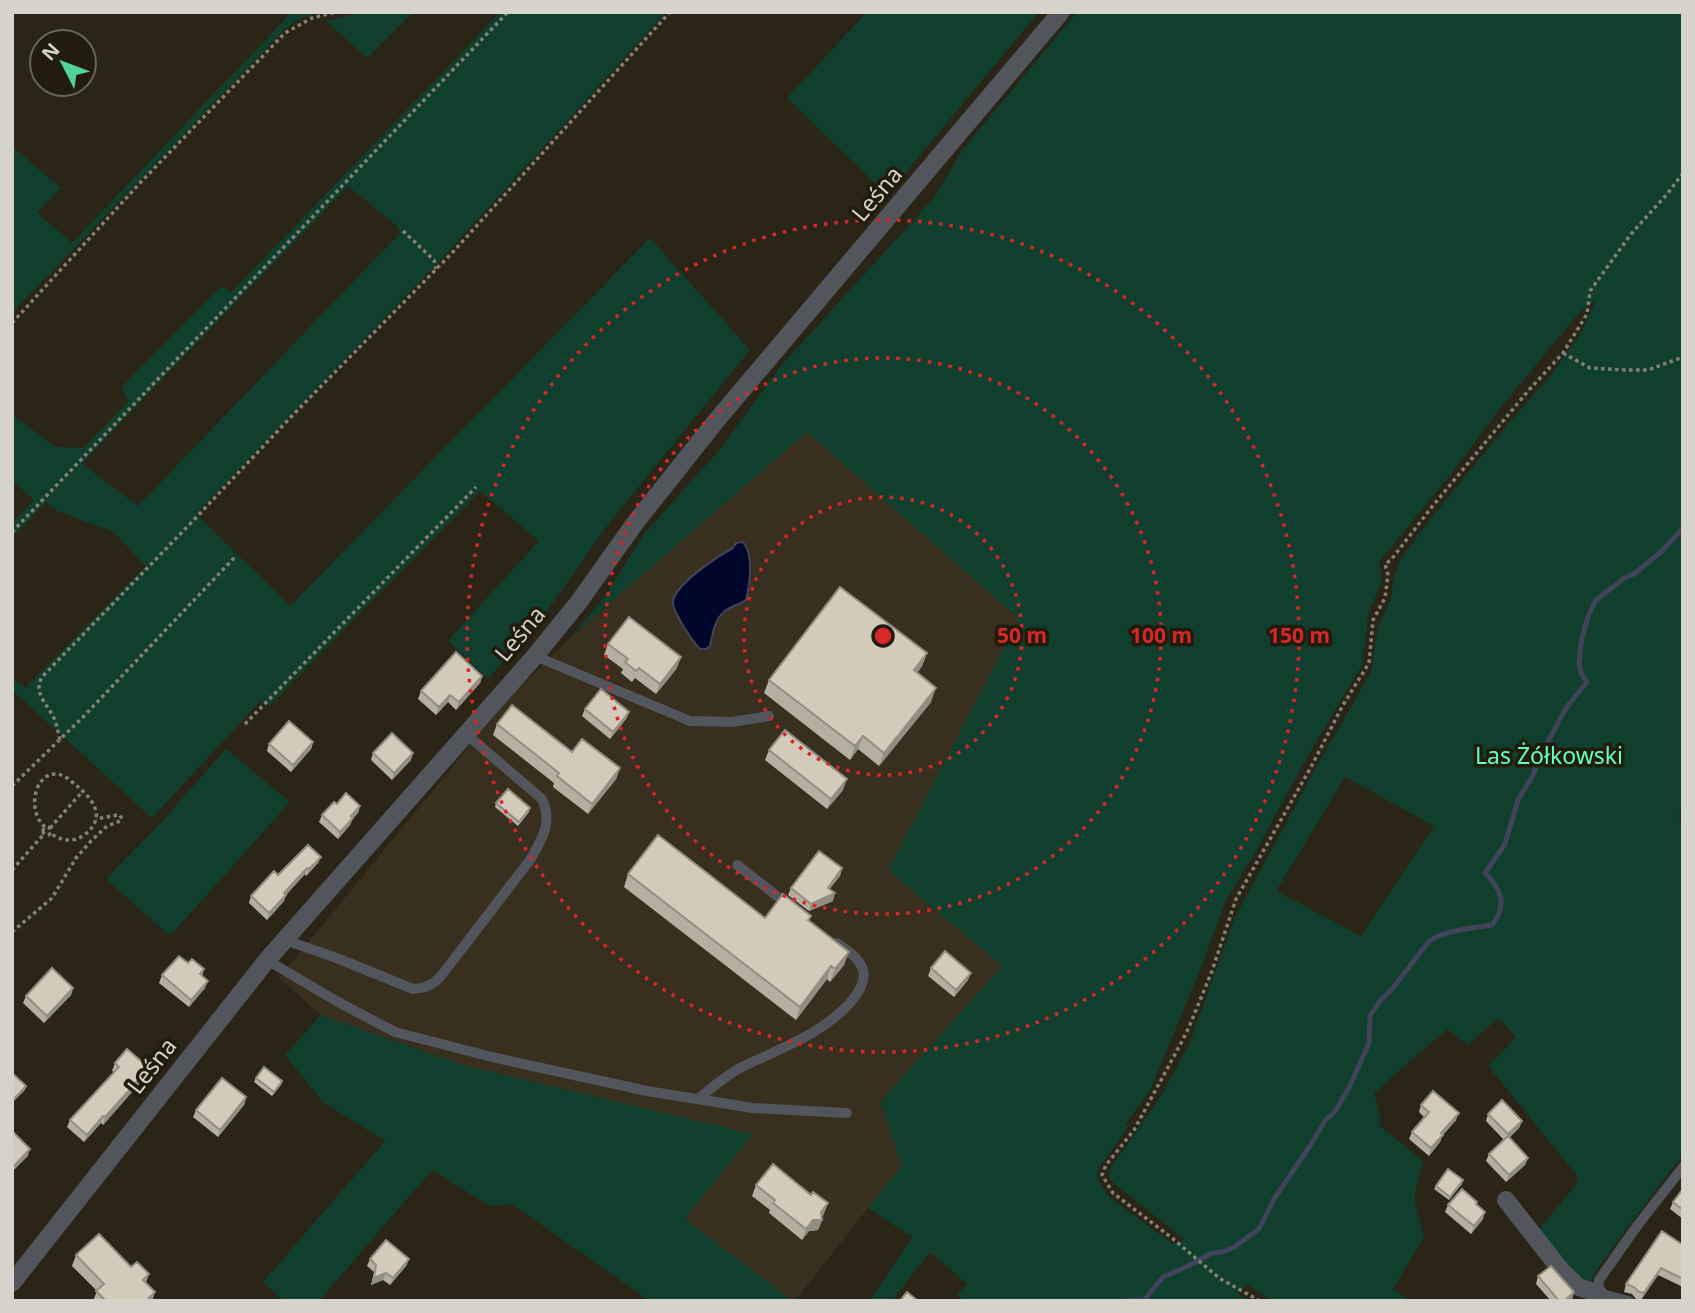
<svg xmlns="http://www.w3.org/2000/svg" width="1695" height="1313" viewBox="0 0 1695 1313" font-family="'Noto Sans',sans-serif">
  <rect width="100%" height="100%" fill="#2a2517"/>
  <!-- commercial -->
  <path fill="#382f1f" d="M807,432L1019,619L1002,966L880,1102L902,1165L795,1301H793L685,1219L752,1134L463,1065L321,1015L279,978L508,699L572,636Z"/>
  <!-- green -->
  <path fill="#10402d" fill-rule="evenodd" d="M292,12H320L299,19L285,29L12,313V147L61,188L37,213L72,243Z
    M363,12H413L367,58L326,21Z
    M500,12H666L448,252L196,514L290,606L650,238L750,350L609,523L545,614L488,679L448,641L539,541L480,491L269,706L261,700L152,818L12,690V677L25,688L146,566L114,532L57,511L46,502L12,538V523L34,500L12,480V414L55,447L83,448L128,402L122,387L221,286L231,293C320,199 411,107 500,12ZM348,186L398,227L400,233L138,506L82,464L141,401Z
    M867,12H1039L887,195L787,98Z
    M1077,12H1683V812L1678,816L1683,821V1155L1627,1228L1594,1274L1590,1285L1581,1283L1537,1232L1578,1182L1576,1174L1488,1066L1516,1037L1498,1018L1468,1045L1447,1029L1374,1093L1380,1117L1379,1125L1423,1161L1414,1198L1424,1236L1393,1290L1412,1301H1272L1247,1284L1237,1293L1249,1301H964L957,1295L967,1284L930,1252L892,1301H870L912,1237L868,1208L902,1165L880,1102L1002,966L888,870L1019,619L807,432L572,636L605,596L644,534L722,447L780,367L933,199L963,149ZM1596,300L1581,333L1551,375L1507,425L1429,521L1400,559L1394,577L1391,598L1378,627L1371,672L1313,773L1235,917L1189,1045L1161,1096L1108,1172L1110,1180L1185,1240L1173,1244L1109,1197L1099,1181L1097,1171L1128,1127L1125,1124L1150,1091L1198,975L1226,900L1252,858L1310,752L1362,665L1368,616L1382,580L1379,562L1447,479L1502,406L1579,313ZM1345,777L1434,826L1361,936L1276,891Z
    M226,749L290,802L170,936L106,879L158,826Z
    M321,1015L463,1065L753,1134L685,1219L793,1301H650L512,1204L490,1206L432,1170L319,1301H284L263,1282L385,1141L323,1102L285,1055Z"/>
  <!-- water -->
  <path fill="#00072a" stroke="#40445a" stroke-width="2" d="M743,542C754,554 750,584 746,600C739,605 730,606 724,612C715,619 712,635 710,646L706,649H700C693,642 672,611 673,602C674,585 718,556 733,548L736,543Z"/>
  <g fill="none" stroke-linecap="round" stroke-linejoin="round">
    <!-- stream -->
    <path stroke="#40445a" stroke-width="5" d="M1121,1301L1144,1300L1163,1277L1186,1267L1212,1253L1223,1252L1234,1247L1259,1229L1274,1199L1310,1146L1325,1121L1335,1111L1349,1088L1369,1043L1370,1016L1379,1002L1393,988L1429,941C1446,930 1471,928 1492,925C1508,905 1501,889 1485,873L1505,844L1518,800L1532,777L1543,751L1566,708L1587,682L1582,675L1579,665L1580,652L1582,637L1589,614L1596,600L1623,579L1634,574L1661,552L1683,528"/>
    <!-- path -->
    <path stroke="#848075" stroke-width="3.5" stroke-dasharray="3.5 3.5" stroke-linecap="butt" d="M403,231L434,260L436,269
      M12,323L140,183L285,33L312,18L336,12
      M1563,353L1590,368L1625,370H1648L1683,357
      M12,532L508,12
      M245,724L476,487
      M60,740C58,732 57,725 54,718C47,704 33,693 42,677L189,525L290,418L453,252L670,12
      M12,786L83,717L235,557
      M43 831a4 4 0 1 1 8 0a4 4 0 1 1-8 0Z
      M45,827C24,809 37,764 64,776C69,779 73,783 77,786C85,793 94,801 96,812C99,825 83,840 70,840C62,840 56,837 50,833
      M50,828L83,791
      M12,870L44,834
      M12,932L52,898L76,858L91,841L107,826L120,821L122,819L120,815H117L96,819
      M1260,1301L1219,1278L1172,1238L1113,1193L1102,1175L1106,1165L1134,1130L1180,1045L1189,1027L1212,971L1236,899L1311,767L1343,705L1369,663L1373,620L1385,598L1388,575L1385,564L1391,560L1431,508L1528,391L1563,353L1587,314L1590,291L1631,234L1668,193L1683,173"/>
    <!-- lane -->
    <path stroke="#53555c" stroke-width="10" d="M535,656L690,721L732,722L769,716
      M737,865L791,907
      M285,940L334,957L413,989C425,988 433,985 441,976L530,860C542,839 553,823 542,799L466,734
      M267,960L338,1002L395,1032L492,1057L647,1091L753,1108L847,1113
      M698,1099C712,1088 726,1075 742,1067C779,1049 820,1035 849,1004C857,994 866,984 863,970C859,957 847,951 837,943
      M1629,1301L1598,1293L1599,1280L1637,1226L1683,1167"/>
    <!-- street -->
    <path stroke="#53555c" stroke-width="18" d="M1506,1200L1560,1269L1578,1287L1598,1293
      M12,1283L267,960L535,656L578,603L635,523L716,421L1061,12"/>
  </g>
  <!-- wall -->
  <path fill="#b5af9f" d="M608,644L677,668L656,694L635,678L632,682L621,673L623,669L604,655Z
    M927,653L922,666L917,673L931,702L879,766L858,749L850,760L764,693L769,680Z
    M482,676L480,683L456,710L448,702L436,715L418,699L421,691Z
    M585,709L629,712L626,719L610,739L582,716Z
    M497,724L572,752L620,768L616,779L588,814L553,787L554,783L493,735Z
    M313,742L311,749L291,772L267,751L269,744Z
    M769,750L843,790L827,809L765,760Z
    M373,753L411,760L392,780L371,760Z
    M496,803L530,808L529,812L518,826L495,807Z
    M337,804L360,806L358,813L353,818L350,825L338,839L319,822L322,815Z
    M321,857L318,863L306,876L305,874L286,895L284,901L267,920L249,903L251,896L278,875Z
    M842,868L840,876L829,889L833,901L809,911L788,895L791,888Z
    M628,874L765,918L811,916L809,921L844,965L830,982L827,979L796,1020L624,887Z
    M188,963L204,969L202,976L205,988L189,1007L159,983L162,975Z
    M931,968L968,980L954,997L928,976Z
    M73,988L71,995L44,1023L23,1003L26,996Z
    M115,1063L147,1075L103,1125L101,1123L84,1142L67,1127L70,1120L114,1072L112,1071Z
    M256,1078L282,1081L281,1085L272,1096L254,1082Z
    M246,1097L244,1105L218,1137L193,1117L196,1110Z
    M1421,1105L1456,1120L1442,1136L1440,1142L1429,1156L1409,1139L1412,1132L1424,1117L1419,1112Z
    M1488,1114L1522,1121L1519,1128L1509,1138L1528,1158L1525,1165L1506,1182L1486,1161L1489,1154L1504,1140L1486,1121Z
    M1463,1180L1462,1184L1449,1200L1434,1189L1436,1186Z
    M756,1185L824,1214L821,1217L822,1220L818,1230L809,1231L802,1240L769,1213L770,1210L752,1196Z
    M1683,1189V1219L1670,1209L1673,1202Z
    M1477,1202L1476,1204L1483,1219L1471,1234L1445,1212L1448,1205Z
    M1683,1245V1287L1658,1275L1641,1300L1636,1299L1632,1294L1624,1292L1626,1284Z
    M76,1255L131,1267L149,1274L146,1282L155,1292L152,1301H93L97,1291L72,1266Z
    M370,1259H409L406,1266L390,1285L383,1280L371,1285L374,1272L367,1266Z
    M1538,1276L1574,1292L1572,1299L1570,1301H1551L1536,1284Z"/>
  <!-- shaded-wall -->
  <path fill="#938e82" d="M927,653L922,666L909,683L914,670Z
    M681,657L677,668L656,694L660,684Z
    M482,676L480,683L456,710L459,702Z
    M936,688L931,702L879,766L884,753Z
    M450,695L448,702L436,715L439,707Z
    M629,712L626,719L610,739L613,732Z
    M863,736L858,749L850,760L855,746Z
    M313,742L311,749L291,772L293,765Z
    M413,753L411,760L392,780L394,773Z
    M620,768L616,779L588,814L592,804Z
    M847,779L843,790L827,809L831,799Z
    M360,806L358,813L353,818L350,825L338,839L340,832L351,816Z
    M321,857L318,863L306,876L309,869Z
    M307,868L305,874L286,895L284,901L267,920L269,913L284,893Z
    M842,868L840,876L825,895L828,888Z
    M835,893L833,901L809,911L811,904Z
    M849,952L844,965L830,982L835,969Z
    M831,966L827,979L796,1020L800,1007Z
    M971,973L968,980L954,997L956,990Z
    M208,981L205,988L189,1007L191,1000Z
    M73,988L71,995L44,1023L47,1016Z
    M149,1068L147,1075L103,1125L105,1117Z
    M26,1086L25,1090L12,1103V1101Z
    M246,1097L244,1105L218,1137L220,1130Z
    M1459,1113L1456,1120L1442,1136L1440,1142L1429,1156L1431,1148L1441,1133Z
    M103,1116L101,1123L84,1142L87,1135Z
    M1522,1121L1519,1128L1505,1142L1508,1134Z
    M30,1149L28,1156L12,1172V1168Z
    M1528,1158L1525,1165L1506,1182L1509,1175Z
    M828,1203L824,1214L819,1220H822L818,1230L809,1231L802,1240L806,1229Z
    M1485,1212L1483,1219L1471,1234L1474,1226Z
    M409,1259L406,1266L390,1285L393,1278Z
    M1661,1268L1658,1275L1641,1300L1644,1293Z
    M386,1273L383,1280L371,1285L374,1278Z
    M155,1292L152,1301H146Z
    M1574,1292L1572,1299L1570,1301H1564Z"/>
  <!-- building -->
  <path fill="#d2cbb9" stroke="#938e82" stroke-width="2" d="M840,587L927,653L914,670L936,688L884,753L863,736L855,746L769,680Z
    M629,617L681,657L660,684L639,668L636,671L625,662L628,659L608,644Z
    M456,652L482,676L459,702L450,695L439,707L421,691Z
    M601,689L629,712L613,732L585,709Z
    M512,705L572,752L582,739L620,768L592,804L557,776L559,773L497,724Z
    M289,721L313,742L293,765L269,744Z
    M785,730L847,779L831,799L769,750Z
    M392,733L413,753L394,773L373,753Z
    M508,789L530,808L519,822L496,803Z
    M346,793L360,806L351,816L353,818L340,832L322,815L334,802L337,804Z
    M658,835L765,918L783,894L811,916L808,920L849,952L835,969L831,966L800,1007L628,874Z
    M308,845L321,857L309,869L307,868L284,893L286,895L269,913L251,896L274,871L278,875Z
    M819,851L842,868L828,888L835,893L811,904L791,888Z
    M945,951L971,973L956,990L931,968Z
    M179,956L188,963L192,959L204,969L200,974L208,981L191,1000L162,975Z
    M52,968L73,988L47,1016L26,996Z
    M127,1049L149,1068L105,1117L103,1116L87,1135L70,1120L119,1067L115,1063Z
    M264,1067L282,1081L274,1092L256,1078Z
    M12,1073L26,1086L12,1101Z
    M222,1078L246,1097L220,1130L196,1110Z
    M1433,1091L1459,1113L1441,1133L1443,1135L1431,1148L1412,1132L1429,1112L1421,1105Z
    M1502,1100L1522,1121L1508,1134L1488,1114Z
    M14,1133L30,1149L12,1168V1135Z
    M1508,1136L1528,1158L1509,1175L1489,1154Z
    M773,1164L811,1195L813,1192L828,1203L821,1212L822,1220H813L806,1229L773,1203L775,1200L756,1185Z
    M1448,1169L1463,1180L1450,1197L1436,1186Z
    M1462,1189L1477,1202L1476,1204L1485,1212L1474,1226L1448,1205Z
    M1683,1189V1210L1673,1202Z
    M1662,1231L1683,1245V1279L1661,1268L1644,1293L1639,1292L1634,1287L1626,1284Z
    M99,1234L131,1267L137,1262L149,1274L143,1280L155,1292L146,1301H106L96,1291L104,1284L76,1255Z
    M386,1240L409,1259L393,1278L386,1273L374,1278L376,1265L370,1259Z
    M1551,1266L1574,1292L1564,1301H1559L1538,1276Z
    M907,1292L918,1301H900Z"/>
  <!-- distance rings -->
  <g fill="none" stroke="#d62828" stroke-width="3.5" stroke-dasharray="3.5 7">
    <circle cx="883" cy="636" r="139"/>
    <circle cx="883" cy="636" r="278"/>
    <circle cx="883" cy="636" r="416"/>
  </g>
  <g text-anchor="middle" stroke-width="7" stroke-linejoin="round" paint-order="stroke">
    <!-- street labels -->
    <g font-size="23" fill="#d6d3ca" stroke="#211c0e">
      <text transform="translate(877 194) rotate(-50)" y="8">Leśna</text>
      <text transform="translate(520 634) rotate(-50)" y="8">Leśna</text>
      <text transform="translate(152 1066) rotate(-52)" y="8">Leśna</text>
    </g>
    <!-- park labels -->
    <g font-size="23" fill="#62ffbf" stroke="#211c0e">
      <text x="1549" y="764">Las Żółkowski</text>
    </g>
  </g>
  <circle cx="883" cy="636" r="10" fill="#d62828" stroke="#211c0e" stroke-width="3.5"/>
  <g font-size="21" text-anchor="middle" font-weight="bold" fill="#d62828" stroke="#211c0e" stroke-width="7" stroke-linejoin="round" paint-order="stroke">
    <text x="1022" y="643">50 m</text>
    <text x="1161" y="643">100 m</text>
    <text x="1299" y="643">150 m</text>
  </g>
  <!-- border -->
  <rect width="1695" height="1313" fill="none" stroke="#d6d3ca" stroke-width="28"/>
  <!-- north arrow -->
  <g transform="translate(63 63) rotate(312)"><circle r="33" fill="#211c0e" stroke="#696559" stroke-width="2"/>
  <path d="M0-5L12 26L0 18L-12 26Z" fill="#51d397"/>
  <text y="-10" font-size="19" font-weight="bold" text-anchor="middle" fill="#d6d3ca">N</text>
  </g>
</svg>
